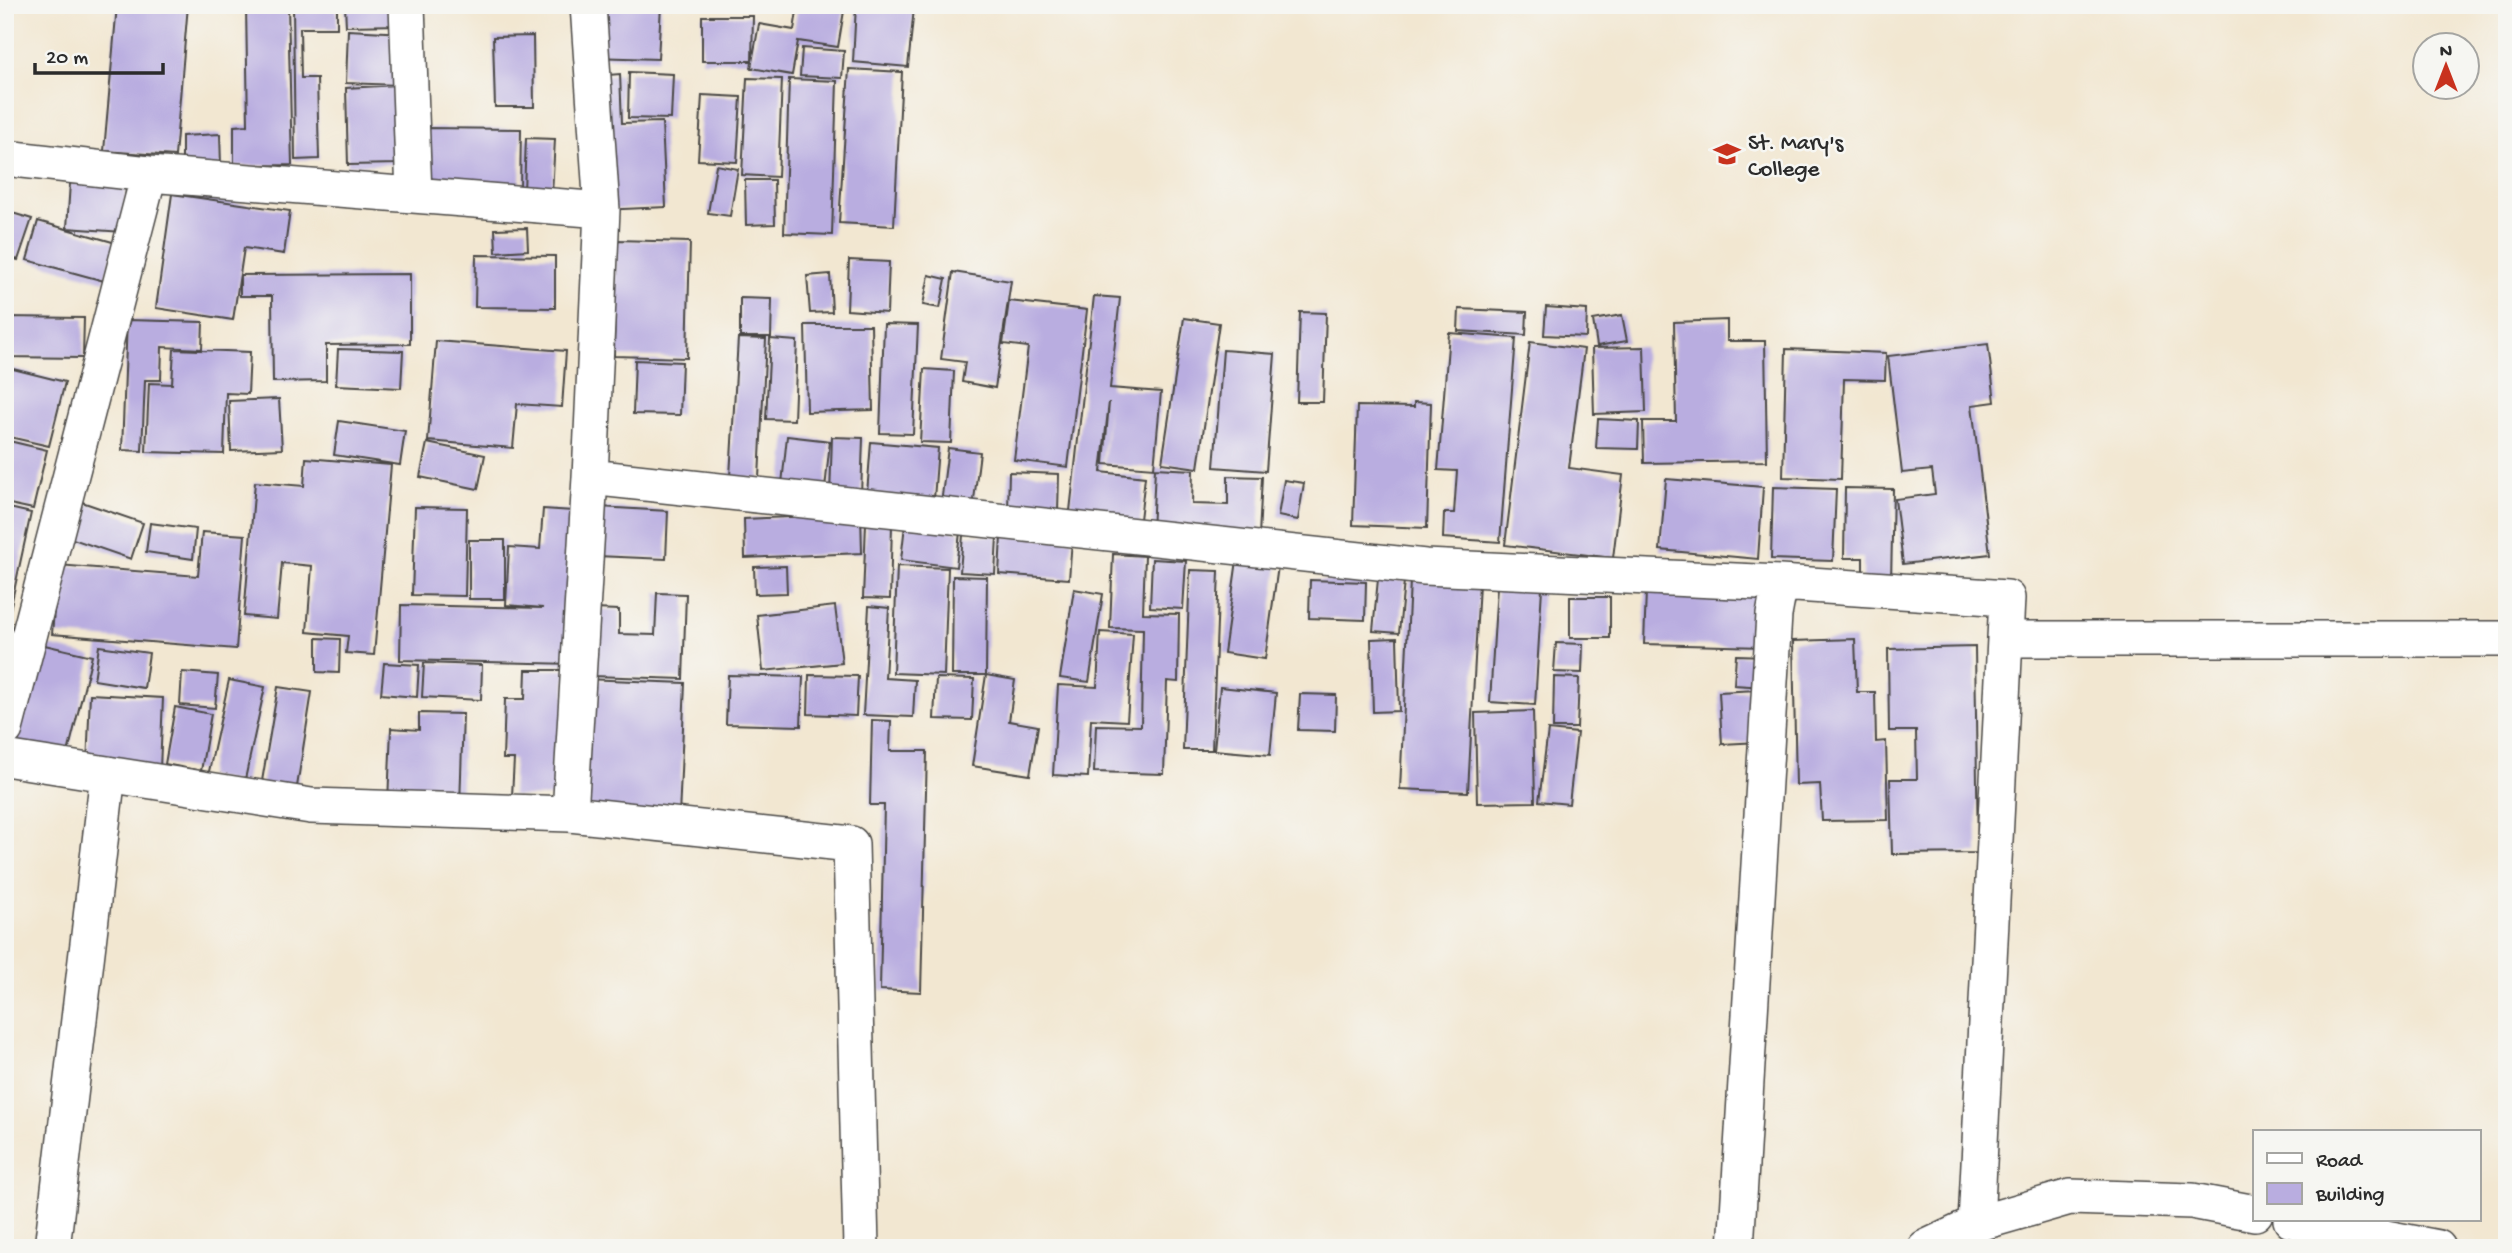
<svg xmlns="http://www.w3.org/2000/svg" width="2512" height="1253" viewBox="0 0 2512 1253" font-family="'Gochi Hand',sans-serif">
  <rect width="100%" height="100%" fill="#f6f6f2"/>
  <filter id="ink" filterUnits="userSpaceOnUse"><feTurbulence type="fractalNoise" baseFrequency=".0143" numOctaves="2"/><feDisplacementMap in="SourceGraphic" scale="14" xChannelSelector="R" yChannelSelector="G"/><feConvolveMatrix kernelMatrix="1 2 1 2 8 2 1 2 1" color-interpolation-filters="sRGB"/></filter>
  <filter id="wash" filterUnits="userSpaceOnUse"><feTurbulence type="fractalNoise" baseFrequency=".00686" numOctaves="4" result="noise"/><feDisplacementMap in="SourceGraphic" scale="28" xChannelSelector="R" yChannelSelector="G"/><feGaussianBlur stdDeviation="1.57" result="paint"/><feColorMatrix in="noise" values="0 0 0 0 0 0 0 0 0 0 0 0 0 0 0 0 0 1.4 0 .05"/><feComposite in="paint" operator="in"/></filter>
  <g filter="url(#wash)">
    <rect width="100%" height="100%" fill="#f2e7d1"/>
    <g id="blocks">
      <!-- building -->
      <path fill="#b9ade0" d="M117,5H188L175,156L104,151Z
        M293,5H337V28H300L301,78H317L319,159L295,160Z
        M345,5H400V25L346,26Z
        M594,5H661L658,59L592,57Z
        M798,5H845L838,47L798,41L792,75L751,68L759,24L794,30Z
        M856,5L914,8L908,67L853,62Z
        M246,6H288L292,165L234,166V126L248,125Z
        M702,16H753L752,61H702Z
        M348,30L404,33L398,164L348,165L346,88L398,85L346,83Z
        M533,36L534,107H495L493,37Z
        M802,48L844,51L842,78L800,76Z
        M849,69L902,72L894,226L839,223Z
        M629,72L673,74L671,119L628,118Z
        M620,74L622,123L662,122L666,207L602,210L596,76Z
        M747,78L782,79L778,177L742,175Z
        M789,79L837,81L832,235L784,233Z
        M702,95L741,97L737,162L698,160Z
        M426,128L521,129L520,191L426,190Z
        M220,134L221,166L182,168V136Z
        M526,138L555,139L552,194L524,192Z
        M716,165L738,169L730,216L708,213Z
        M745,180H774L775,224L746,225Z
        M70,183L126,187L123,232L67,228Z
        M172,194L290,211L284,254L244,248L233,320L156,308Z
        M9,212L32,219L18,260L5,256V225Z
        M38,221L116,243L104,281L27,260Z
        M527,228L528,250L496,252L495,229Z
        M616,240L690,242L687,358L614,356Z
        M476,255L555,256V308L475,307Z
        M849,260L889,262L887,313L847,310Z
        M953,272L1011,281L995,388L962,382L965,362L941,359Z
        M410,274V344L326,345V381L273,382L272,296H240V275Z
        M830,274L832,312L810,313L807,276Z
        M929,275L946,279L940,308L923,305Z
        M1094,296L1120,298L1110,388L1161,392L1154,468L1104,464L1109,402L1101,472L1145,477L1139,528L1069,520Z
        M740,298L772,299L771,337H740Z
        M1009,301L1087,310L1068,467L1014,460L1028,347L1003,344Z
        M1546,307L1587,310L1586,337L1544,335Z
        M1459,309L1527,312L1526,335L1458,331Z
        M1300,312L1326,313L1323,402H1297Z
        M1622,315L1627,341L1597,346L1593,320Z
        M5,317L84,318L83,358L5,357Z
        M1184,318L1219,323L1198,468L1162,463Z
        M127,320L203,322L202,349L162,347L161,380H145L142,451L122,450Z
        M1727,320V341H1765L1767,461L1644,463L1643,421H1676L1674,322Z
        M884,324L918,325L913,434L880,433Z
        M805,325H871L873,410L807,412Z
        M1449,333L1516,338L1500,542L1443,538L1444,513H1454L1457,471L1438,470Z
        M738,338L766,339L759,478L730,477Z
        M770,339L797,341L794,420L766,419Z
        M436,341L566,351L562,407L517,404L513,448L428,441Z
        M1530,342L1584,349L1569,468L1623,475L1613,558L1505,545Z
        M1988,344L1995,402L1972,405L1990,554L1903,564L1895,499L1935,494L1932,470L1902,473L1888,356Z
        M1644,347L1646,412L1594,414L1592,348Z
        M174,349L250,352L248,394L226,393L224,454L146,452L149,383L172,384Z
        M338,349L403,351L401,388L336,385Z
        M1786,349L1886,353L1885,380L1844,379L1841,479L1783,477Z
        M1223,350L1275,354L1266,471L1214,467Z
        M635,360L682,362L680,415L633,414Z
        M5,367L65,382L49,446L5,436Z
        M924,369L954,371L951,443L920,442Z
        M279,399L282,449L231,451L229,401Z
        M1414,402L1431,403L1427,528L1353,525L1357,406L1414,407Z
        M1598,419L1639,421L1638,449L1596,448Z
        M339,421L405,431L400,465L334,455Z
        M787,436L830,441L825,489L782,484Z
        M832,437L863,438L861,496H830Z
        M5,440L47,450L33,509L5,503Z
        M871,442L938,448L934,499L867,494Z
        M427,443L485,455L478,489L420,477Z
        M948,448L980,452L973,508L941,504Z
        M306,458L391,465L374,655L346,653L348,636L307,632L312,566L282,563L277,619L244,616L255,482L304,486Z
        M1155,468L1193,470L1192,504L1228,505V476L1262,477L1259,536L1152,532Z
        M1009,472L1059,474L1058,512L1008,511Z
        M1666,479L1763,487L1758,559L1660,550Z
        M1284,480L1304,483L1298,520L1278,516Z
        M1773,487L1836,489L1833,561L1771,559Z
        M1845,488L1893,489L1891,581H1863V558H1844Z
        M79,501L143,523L131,559L67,537Z
        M5,507L31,513L6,628H5Z
        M415,507L467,508L465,596L412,595Z
        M599,507L668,511L666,559L597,556Z
        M543,509L573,511V664L400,660L401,605L543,608L506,605L509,547L540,549Z
        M861,514L862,553L745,558L744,519Z
        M150,523L196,529L193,559L146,552Z
        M866,523L892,524L890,599L863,598Z
        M905,525L960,532L956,567L901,560Z
        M202,532L245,535L236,649L52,634L58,565L198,576Z
        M963,535L997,536L995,574L960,572Z
        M1001,536L1072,540L1069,579L999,574Z
        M469,540H505V599H469Z
        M1113,554L1145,556L1143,613L1179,614L1178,682L1167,681L1164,774L1094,772L1096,725L1141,726L1143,629L1110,628Z
        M1152,559L1186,561L1183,609L1150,607Z
        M1237,560L1278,566L1265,659L1224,653Z
        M786,566L787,593L755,594L754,567Z
        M897,566L948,568L944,675L893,673Z
        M1190,570L1219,571L1212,750H1183Z
        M953,576L987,577L986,675H952Z
        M1378,579L1404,581L1399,633L1373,631Z
        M1310,580L1366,582L1365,620L1309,618Z
        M1410,581L1479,583L1468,792L1400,789Z
        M1497,586L1542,588L1535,705L1490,702Z
        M1074,589L1103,594L1089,682L1060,678Z
        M1646,591L1767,594L1765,647L1644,644Z
        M657,593L686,594L683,679L592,676L594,609L619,610V634L655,635Z
        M1570,597H1610V638H1570Z
        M835,606L842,663L763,671L757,615Z
        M869,606L889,608L885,678L915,680L913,717L863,715Z
        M1100,632L1133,634L1127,721L1091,719L1088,777L1053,775L1058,685L1097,687Z
        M317,638L340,639L339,673L317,672Z
        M1397,638L1399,711L1373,712L1371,639Z
        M1855,639L1857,692H1875L1876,742L1886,741L1888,820L1822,821L1820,784L1796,785L1793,641Z
        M36,643L92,656L67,757L11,744Z
        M1556,643L1583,644L1582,673L1554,672Z
        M99,646L149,653L144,688L94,680Z
        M1975,647L1978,853L1892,854L1890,779H1917L1916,731H1889L1888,649Z
        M1736,655L1767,656L1765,687L1734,685Z
        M384,663L419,665L417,697L381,694Z
        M424,663L482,665L481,700L422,697Z
        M526,670H566L561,797L512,796L514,759H503L505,699H525Z
        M182,672L218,675L215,708L180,705Z
        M728,675L803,677L801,726L726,724Z
        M809,675L858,676L856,716L808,714Z
        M986,675L1015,680L1009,721L1038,726L1030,775L972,766Z
        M1554,677L1579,678L1577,728H1553Z
        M936,678L974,679L972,720L934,719Z
        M584,679L685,683L679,816L578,809Z
        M229,680L265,687L244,784L208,776Z
        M278,687L312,692L296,793L261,787Z
        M1220,687L1276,693L1270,755L1214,750Z
        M1757,690L1760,742L1722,744L1719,692Z
        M90,694L163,698L160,769L87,766Z
        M1300,694L1336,695L1335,731L1298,730Z
        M175,707L211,714L201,771L165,764Z
        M1533,711L1535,802L1477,803L1475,713Z
        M419,713L463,714L460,806L388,803L391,728L419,730Z
        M872,720L891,721L890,751H927L921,992L880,990L884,805H870Z
        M1548,730L1577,733L1569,804L1539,801Z"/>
    </g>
  </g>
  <g filter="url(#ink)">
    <use href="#blocks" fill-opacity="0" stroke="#494744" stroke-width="2"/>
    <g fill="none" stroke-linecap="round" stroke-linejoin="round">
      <defs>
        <path id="street" d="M407,5L414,195
          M588,5L602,210L590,477L570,814L851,844L861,1248
          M5,158L149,174L602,210
          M590,477L1425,567L1780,583L2007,598L1976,1224
          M2005,639H2507
          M5,729L149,174
          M5,758L311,806L570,814
          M2291,1220L2438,1248
          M52,1248L108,774
          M1736,1248L1774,615L1780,583
          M1925,1248L1976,1224L2070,1197L2192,1201L2255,1213"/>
      </defs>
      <!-- street casing -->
      <use href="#street" stroke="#494744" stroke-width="38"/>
      <!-- street -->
      <use href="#street" stroke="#fff" stroke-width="35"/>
    </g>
  </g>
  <!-- icons -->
  <defs>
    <symbol id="university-bare" viewBox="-9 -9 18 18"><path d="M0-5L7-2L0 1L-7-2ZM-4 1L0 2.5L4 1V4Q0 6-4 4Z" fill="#c8321e" stroke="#f6f6f2" stroke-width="2.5" paint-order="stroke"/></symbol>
  </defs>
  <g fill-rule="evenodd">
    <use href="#university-bare" x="1708" y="135" width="38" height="38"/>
  </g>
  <g text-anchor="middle" stroke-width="5" stroke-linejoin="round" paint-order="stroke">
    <!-- poi labels -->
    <g font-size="23" fill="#2b2b2b" stroke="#f6f6f2" text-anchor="start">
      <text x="1748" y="149">St. Mary's<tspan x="1748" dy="26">College</tspan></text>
    </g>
  </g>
  <!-- margin -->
  <rect width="2512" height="1253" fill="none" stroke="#f6f6f2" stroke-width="28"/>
  <!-- legend -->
  <rect x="2253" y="1130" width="228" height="91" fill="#f6f6f2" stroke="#a5a5a2" stroke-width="2"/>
  <rect x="2267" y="1153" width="35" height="10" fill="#ffffff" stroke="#a5a5a2" stroke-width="2"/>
  <text x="2316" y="1166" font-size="21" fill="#2b2b2b">Road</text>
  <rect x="2267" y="1183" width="35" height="21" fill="#b9ade0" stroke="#a5a5a2" stroke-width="2"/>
  <text x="2316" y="1200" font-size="21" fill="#2b2b2b">Building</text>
  <!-- north arrow -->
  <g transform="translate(2446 66)"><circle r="33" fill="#f6f6f2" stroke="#a5a5a2" stroke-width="2"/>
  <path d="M0-5L12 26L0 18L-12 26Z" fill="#c8321e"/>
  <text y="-10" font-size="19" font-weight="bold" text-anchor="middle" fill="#2b2b2b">N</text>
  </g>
  <!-- scale -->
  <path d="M35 63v10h128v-10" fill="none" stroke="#2b2b2b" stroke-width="3.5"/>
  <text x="46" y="63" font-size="21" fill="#2b2b2b" stroke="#f6f6f2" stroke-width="5" paint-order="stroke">20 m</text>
</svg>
